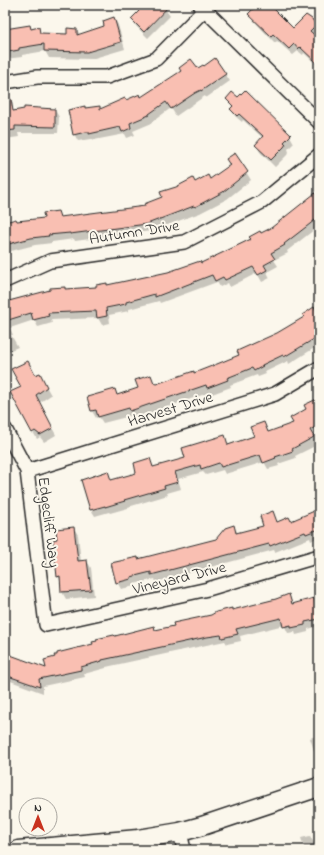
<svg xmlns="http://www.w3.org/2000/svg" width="324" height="855" viewBox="0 0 324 855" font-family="'Indie Flower',sans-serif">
  <rect width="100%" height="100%" fill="#fbf7ec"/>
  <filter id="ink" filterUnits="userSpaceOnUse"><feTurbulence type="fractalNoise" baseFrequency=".025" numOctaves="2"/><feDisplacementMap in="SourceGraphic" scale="8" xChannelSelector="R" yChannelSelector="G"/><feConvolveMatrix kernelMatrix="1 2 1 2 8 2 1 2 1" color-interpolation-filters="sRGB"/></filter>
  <g filter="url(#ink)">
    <!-- shadow -->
    <path fill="#0003" d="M135,5H162L170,16L148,38L136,26L132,19L140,12Z
      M253,5H268L293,30L315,25L319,32L315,37L319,41V67L304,53L303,55L298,51L293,55L277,41L275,43L254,21L250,14L255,9Z
      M114,18L118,25L125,49L91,59L49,58L45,51L22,55V57L5,59V30L30,26L32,30L38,28L41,34L68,35L77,30L80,35L105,27Z
      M215,59L230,81L206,98L205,96L199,100L176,116L171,108L152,122V123L133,131L135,135L127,138L125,134L94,140L93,139H90L78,141L74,134L85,109L99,107L101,110L141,98L203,68Z
      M227,99L290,136L294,143L288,149L289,152L287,155L275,167L260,152L256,145L263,138L243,120L242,122L235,116L231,109L233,107Z
      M55,110L59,117L58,133H18L19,137L5,139V113Z
      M235,154L251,180L227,199L200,213L151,231L75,241L74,239L52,242V243L35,245L11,251V253L5,255V223L45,219L57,212L61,218L146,207L195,183L210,180L231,166Z
      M319,191V226L287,251L288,253L274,260L278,266L267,272L270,278L262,282L257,273L230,287L228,283L220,287L217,282L160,303L159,301L129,309V311L109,315L110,323L102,325L98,318L51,320L52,323L38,327L34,320L10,328L13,335H11L18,347L6,352L5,350V307L65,290L108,286L201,264L272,228Z
      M319,311V345L289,364L288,361L265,372L266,374L258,377L257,375L230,385L231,387L212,394L211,392L135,418L134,415L103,423L99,417L96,418L92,411L115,390L118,396L139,389L151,377L155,385L194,374L241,356Z
      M39,374L51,395L39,403L56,435L44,442L40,437L37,439L33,432L22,388Z
      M319,398V434L313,437L317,445L295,456L296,458L278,464L279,466L268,469L264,462L225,474L223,470L206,475L203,472L178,479L181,489L167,493L168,495L128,507V508L110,513L109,512L95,516L90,508L108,472L112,481L138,473L150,459L154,468L187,459L225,437L229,445L255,437L264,424L269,433L294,424L307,409L310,403Z
      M319,510V537L311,541L310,538L275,552L274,550L156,582L155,579L134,584L135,586L121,589L117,582L138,560L217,540L234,526L238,534L264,527L273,513L278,523L291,522Z
      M74,528L78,535L81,562L87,561L91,568L94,596L66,599L62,592L61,582L58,576Z
      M5,555L7,558L10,594H5Z
      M289,595L293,604L319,597V626L308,629V632L296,635L295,632L288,633L284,625L240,636L241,641L227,644L225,641L211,644L106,667V668L84,674L85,677L43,686V693L5,679V635L12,657L48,670L155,631L175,626L232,609V611Z
      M319,735V763L316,757L310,738Z
      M310,836L314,843L316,850H305L301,838Z"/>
    <!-- building -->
    <path fill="#f9bfb2" stroke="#2b2b2b" d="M134,5H170L144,32L131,19L139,11Z
      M257,5H270L293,28L306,15L312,19L316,25L310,31L319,39V65L300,47L298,49L294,44L289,49L273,34L271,36L248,14Z
      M114,17L121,42L87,52L44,51V44L19,48V50L8,52L6,41H5V29L30,25L31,29L39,27L40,33L67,34V28L77,29V35L104,26L103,21Z
      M215,58L226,74L201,91V90L195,93L171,109L166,102L149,114V115L130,123L131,128L122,132L120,127L89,134V132H86L73,135L68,110L85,106V108L100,106V109L125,98L126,100L140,94L141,97L181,71L179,68L191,59L198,68L203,65L204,66Z
      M245,90L291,135L284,142L286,144L284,147L271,160L255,145L263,136L239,114L237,116L230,109L233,106L226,99L232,92L238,97Z
      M11,99L13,111L24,109V107L55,109V127L15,126V130L5,131V100Z
      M235,153L248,172L223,192L195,207L194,206L147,224L70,234V233L48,235L49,236L31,238L5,245V222L16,219L17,221L44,218L43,213L58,211L60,217L145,206L144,204L162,197L160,192L176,187L193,178L195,182L208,175L210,179L230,165L226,159Z
      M319,190V217L284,244L285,245L271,253L275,259L264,265L267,270L258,275L253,267L225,280L223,277L215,281L212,275L155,297V294L126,302V304L106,308L107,316L97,318L96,311L48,313L49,316L33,320L31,313L5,321V302L50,290V288L65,287V289L96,287V285L107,283V285L168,272L200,261L201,263L251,239L249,237L260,231L261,233L271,228Z
      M314,307L319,314V336L284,357L283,355L262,365L263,366L254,371L252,368L227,378L228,380L207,388L206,385L130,411L129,408L98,417L96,410L91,411L87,397L115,389L117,395L138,388L135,380L151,375L154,383L156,384L194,371V373L217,364L239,355L237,351L277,333L304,317L302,315Z
      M28,361L35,375L40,373L47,387L36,395L53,428L40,435L35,431L32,433L10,392L21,387L11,369Z
      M319,398V425L310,430L314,437L292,449L293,451L275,457L276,458L263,463L260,455L221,467L219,463L201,469L200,465L175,472L178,482L164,486L165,488L124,500L125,501L105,507V506L90,510L81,480L108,471L111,480L136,473L134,463L150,458L153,467L185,458L182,448L225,435L228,445L254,436L250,427L264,422L268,432L293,423L290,418L306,409L304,405Z
      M319,509V529L306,534L305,532L270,546L269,544L151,575V572L131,577V579L116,583L111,563L138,557V559L216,539L225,528L234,525L236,533L263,526L260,516L273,511L277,522L289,517L291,521Z
      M74,527L78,561L87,560L91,590L61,592L60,576L57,577L53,540L57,539L56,529Z
      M289,594L292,604L314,598L319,619L305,622V625L291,628V625L283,627L281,618L236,629L238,634L222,638L221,635L207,637L102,660V661L81,667V670L39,679L40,687L5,675V653L46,668L44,660L55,657L54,655H57V653L93,644L92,642L97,641L96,639L114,635L115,636L154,626L155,630L174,626L173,623L211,615L216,612L232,608V610L276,599Z"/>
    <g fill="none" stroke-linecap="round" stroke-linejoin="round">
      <defs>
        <path id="street" d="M200,5L319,122
          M5,82L37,77H107L156,59L209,5
          M5,281L50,261L184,242L262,202L319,155
          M5,429L27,471L46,625L208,589L319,556
          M27,471L275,394L319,368
          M180,832L184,850"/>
        <path id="secondary" d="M18,850L138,839L180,832L202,826L319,787"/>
      </defs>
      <!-- street casing -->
      <use href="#street" stroke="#2b2b2b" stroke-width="16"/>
      <!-- secondary casing -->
      <use href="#secondary" stroke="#2b2b2b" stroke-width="21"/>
      <!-- street -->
      <use href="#street" stroke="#fbf7ec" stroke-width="13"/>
      <!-- secondary -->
      <use href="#secondary" stroke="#fbf7ec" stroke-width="18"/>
    </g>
  </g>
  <g text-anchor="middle" stroke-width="4" stroke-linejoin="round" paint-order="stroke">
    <!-- street labels -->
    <g font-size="16" fill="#2b2b2b" stroke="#fbf7ec">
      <text transform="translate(134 231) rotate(-9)" y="6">Autumn Drive</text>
      <text transform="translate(170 408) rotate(-17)" y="6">Harvest Drive</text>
      <text transform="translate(50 522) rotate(83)" y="6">Edgecliff Way</text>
      <text transform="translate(179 577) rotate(-14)" y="6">Vineyard Drive</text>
    </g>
  </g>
  <!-- margin -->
  <rect width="324" height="855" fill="none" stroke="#fbf7ec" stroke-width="20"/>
  <rect x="10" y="10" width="304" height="835" fill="none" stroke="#2b2b2b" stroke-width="1.5" filter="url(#ink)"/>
  <!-- north arrow -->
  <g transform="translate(38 817)"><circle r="19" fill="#fbf7ec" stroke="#a8a59f"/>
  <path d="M0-3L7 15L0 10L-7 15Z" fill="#c8321e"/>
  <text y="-6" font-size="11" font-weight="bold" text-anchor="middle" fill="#2b2b2b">N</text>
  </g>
</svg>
